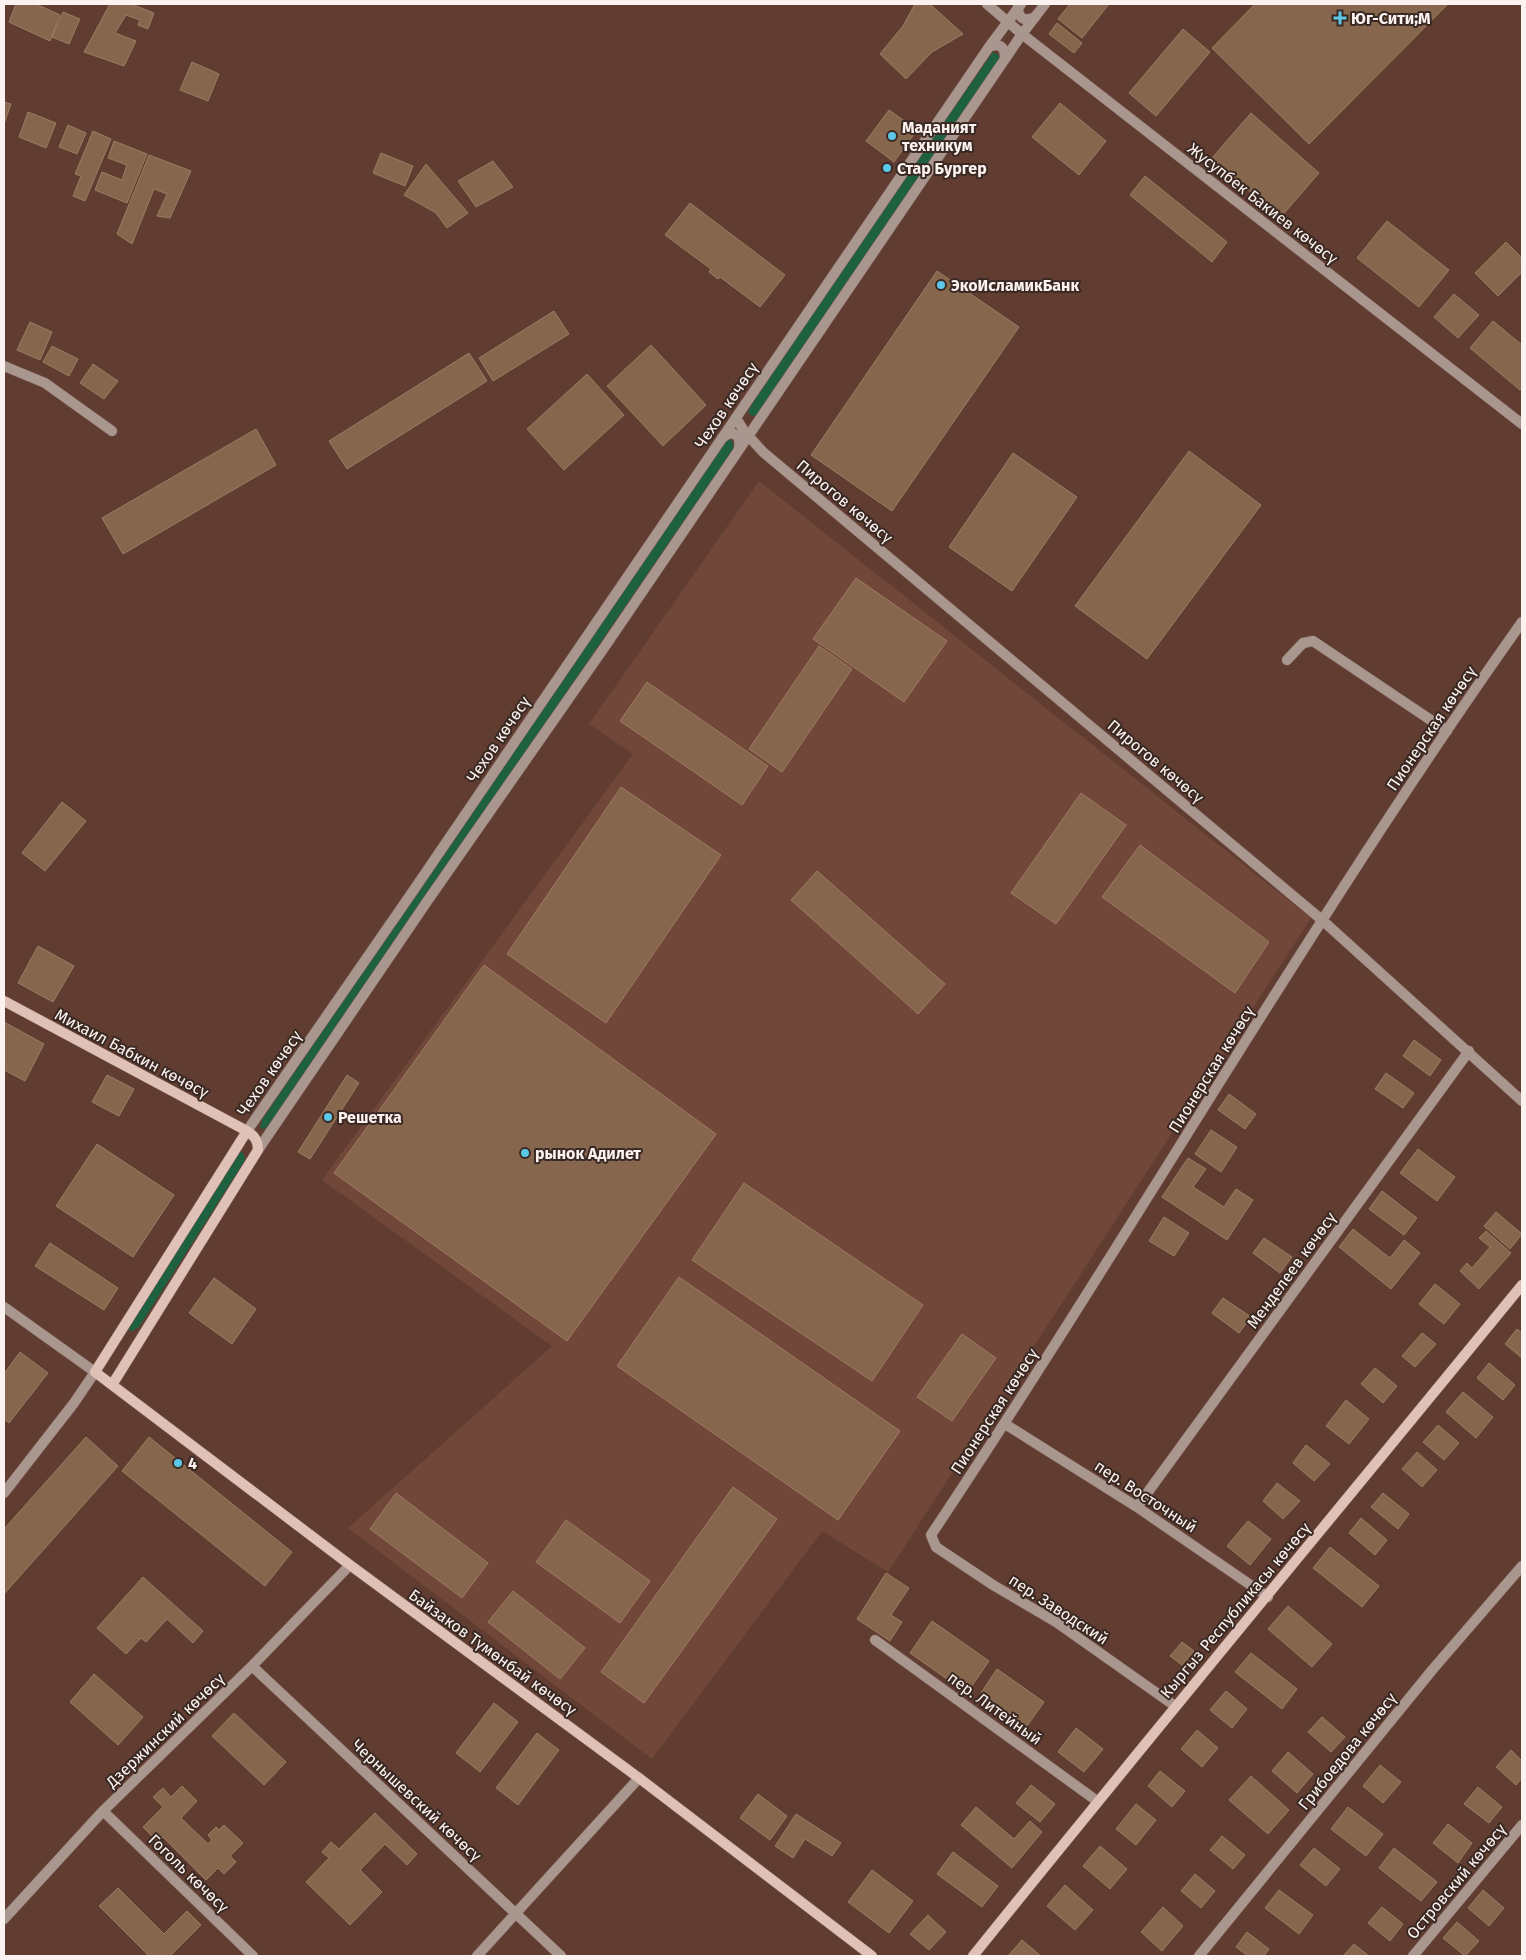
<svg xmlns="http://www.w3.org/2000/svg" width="1526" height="1960" viewBox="0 0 1526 1960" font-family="'Fira Sans',sans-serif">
  <rect width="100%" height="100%" fill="#613d31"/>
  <!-- built -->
  <path fill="#71473a" d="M759,481L1311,918L888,1572L822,1531L652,1759L348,1528L552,1346L322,1180L633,754L589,724Z"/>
  <!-- green -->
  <path fill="#1d6141" d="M993,52L1000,56L999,61L761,410L755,416L750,415L748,412L752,404L869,230Z
    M726,440H730L733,442V449L270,1125L263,1129L260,1127L262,1120Z
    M238,1152H241L244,1154L245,1160L139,1327L131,1332L128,1328Z"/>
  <!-- building -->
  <path fill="#86664d" stroke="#9d7c62" d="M16,4H36L60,15L50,41L9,22Z
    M110,4H131L154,13L148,29L138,25L140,20L126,15L115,33L136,41L124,66L84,52Z
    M915,4H930L963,34L932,52L906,79L880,54L903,26Z
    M1070,4H1109L1082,38L1058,19Z
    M1255,4H1448L1309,144L1212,48Z
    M63,12L80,19L69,44L52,37Z
    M1057,23L1082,43L1074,53L1049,34Z
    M1183,29L1210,52L1156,116L1129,93Z
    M192,62L219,74L208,101L180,90Z
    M4,102L11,104L4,124Z
    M1060,103L1106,141L1079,175L1032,137Z
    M889,110L917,130L894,162L866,141Z
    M28,112L56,123L46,148L19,137Z
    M1251,113L1319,173L1280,218L1212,158Z
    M68,125L86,133L77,154L59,147Z
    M93,131L111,139L85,201L73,196L81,176L75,174Z
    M114,141L147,154L127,203L95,190L102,172L122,180L127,165L108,158Z
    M381,153L413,166L405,186L373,173Z
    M149,155L191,171L170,218L157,216L167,194L154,189L132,244L117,234Z
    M493,161L513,187L476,207L458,181Z
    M426,164L468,213L447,228L436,213L404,195Z
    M1145,176L1227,242L1212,262L1130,195Z
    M690,203L785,275L760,307L720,277L718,279L709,272L711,269L665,235Z
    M1387,221L1449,270L1419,307L1357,258Z
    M1506,242L1522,258V272L1498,296L1475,273Z
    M937,271L1019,327L892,511L811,455Z
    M1454,294L1479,315L1458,338L1434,317Z
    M554,311L569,334L493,381L479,358Z
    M1493,321L1522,345V386L1520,390L1470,348Z
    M30,322L52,332L40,360L17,350Z
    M651,345L706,405L663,446L607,386Z
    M52,346L78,359L69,376L43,362Z
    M469,353L487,381L347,469L329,441Z
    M93,364L118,381L104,399L80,383Z
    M587,374L624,415L564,470L527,429Z
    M256,429L276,465L123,554L102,518Z
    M1189,451L1261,505L1147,659L1075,606Z
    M1013,453L1077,497L1012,591L949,547Z
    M856,578L947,641L904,702L813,639Z
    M819,646L852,669L782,772L749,749Z
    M647,682L768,766L742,805L620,721Z
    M621,787L721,855L606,1023L507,954Z
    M1081,793L1126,825L1056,924L1011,893Z
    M62,802L86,821L45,871L22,853Z
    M1140,845L1269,942L1235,993L1102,897Z
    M817,871L945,984L918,1014L791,900Z
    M38,946L74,966L53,1002L18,983Z
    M484,965L716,1134L567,1341L334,1173Z
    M4,1022L44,1044L25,1081L4,1070Z
    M1414,1040L1441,1060L1430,1076L1403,1056Z
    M1386,1073L1414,1093L1403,1108L1375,1089Z
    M107,1075L134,1089L119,1116L92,1102Z
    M347,1075L359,1083L310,1159L298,1152Z
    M1229,1094L1256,1114L1245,1129L1218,1110Z
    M1211,1130L1237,1147L1221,1172L1195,1154Z
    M97,1144L174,1195L133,1257L56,1206Z
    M1418,1149L1455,1177L1437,1201L1400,1173Z
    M1188,1158L1206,1169L1193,1187L1224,1207L1236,1189L1253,1200L1227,1240L1162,1197Z
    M744,1183L923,1305L872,1381L692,1260Z
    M1382,1191L1417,1218L1404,1235L1369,1209Z
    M1496,1212L1522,1234L1510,1249L1484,1226Z
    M1164,1217L1189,1233L1174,1256L1149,1241Z
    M1353,1229L1390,1258L1404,1240L1420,1253L1391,1289L1339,1247Z
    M1486,1231L1511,1253L1479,1289L1460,1271L1467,1263L1472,1268L1490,1247L1479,1238Z
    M1264,1238L1292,1257L1280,1273L1253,1253Z
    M50,1243L118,1288L104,1310L35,1266Z
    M679,1277L900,1431L838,1520L617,1366Z
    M214,1278L256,1309L232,1344L189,1313Z
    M1435,1284L1460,1304L1444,1324L1419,1304Z
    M1223,1298L1251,1317L1239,1333L1212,1313Z
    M1517,1329L1522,1333V1358L1505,1344Z
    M1422,1333L1436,1344L1415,1367L1402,1356Z
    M962,1334L996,1358L952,1421L917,1397Z
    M20,1352L48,1373L9,1423L4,1419V1374Z
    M1489,1363L1515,1385L1503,1400L1477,1378Z
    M1375,1368L1397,1386L1383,1403L1361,1384Z
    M1463,1392L1493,1417L1476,1438L1446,1412Z
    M1346,1400L1369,1419L1349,1444L1326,1426Z
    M1438,1425L1459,1443L1444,1460L1423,1442Z
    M86,1437L118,1466L4,1594V1529Z
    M149,1437L292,1552L265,1586L122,1471Z
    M1306,1445L1330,1464L1314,1481L1293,1463Z
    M1417,1452L1437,1470L1422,1487L1402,1469Z
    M1277,1483L1300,1501L1283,1519L1263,1501Z
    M733,1487L777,1519L644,1703L601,1672Z
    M396,1493L488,1563L462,1598L370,1529Z
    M1383,1493L1409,1514L1398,1529L1371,1507Z
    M1361,1518L1387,1540L1375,1555L1349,1533Z
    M566,1520L650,1581L620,1623L536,1562Z
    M1248,1521L1271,1539L1250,1565L1227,1546Z
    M1330,1547L1379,1586L1362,1607L1313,1568Z
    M886,1573L909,1588L891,1615L902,1622L890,1641L857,1619Z
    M143,1577L203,1631L193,1643L167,1619L146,1642L141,1638L126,1654L97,1628Z
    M513,1591L585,1648L560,1679L488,1622Z
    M1288,1606L1332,1644L1312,1667L1268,1629Z
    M932,1621L989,1661L967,1693L910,1653Z
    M1182,1642L1194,1651L1182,1665L1170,1656Z
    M1251,1653L1297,1689L1282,1709L1235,1672Z
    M997,1669L1044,1702L1027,1726L981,1693Z
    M94,1674L143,1717L118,1745L70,1702Z
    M1226,1691L1247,1709L1232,1728L1210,1710Z
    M494,1703L518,1722L480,1772L456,1753Z
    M234,1713L286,1762L264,1785L212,1736Z
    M1322,1717L1345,1737L1331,1752L1308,1732Z
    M1076,1728L1103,1749L1084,1772L1058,1752Z
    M1197,1730L1218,1748L1202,1767L1181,1749Z
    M537,1733L559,1750L518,1805L496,1788Z
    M1511,1750L1522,1761V1778L1516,1785L1496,1767Z
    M1288,1752L1313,1774L1297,1793L1272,1771Z
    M1380,1765L1401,1782L1383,1803L1363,1786Z
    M1160,1771L1185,1791L1172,1807L1148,1786Z
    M1251,1776L1289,1810L1268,1834L1229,1800Z
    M1031,1785L1055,1804L1040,1822L1016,1803Z
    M182,1786L197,1801L181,1818L208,1844L212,1840L208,1835L216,1827L219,1830L224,1825L243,1843L230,1856L236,1862L224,1874L218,1868L206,1880L163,1837L158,1842L143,1827L163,1807L153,1797L163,1788L171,1797Z
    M1478,1787L1502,1807L1489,1823L1464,1804Z
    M758,1794L787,1816L770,1840L740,1818Z
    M1136,1804L1156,1820L1136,1845L1116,1829Z
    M976,1807L1014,1839L1030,1821L1042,1832L1012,1868L961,1825Z
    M1348,1807L1383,1834L1366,1856L1331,1829Z
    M375,1813L417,1854L407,1865L385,1844L360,1870L382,1892L350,1925L306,1882L329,1858L322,1852L331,1842L339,1849Z
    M796,1814L841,1843L832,1856L805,1839L793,1858L775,1846Z
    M1448,1824L1472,1843L1458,1863L1433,1843Z
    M1222,1836L1245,1855L1233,1869L1210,1850Z
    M1100,1846L1127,1869L1110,1889L1083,1866Z
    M1314,1848L1340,1869L1326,1886L1300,1865Z
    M1394,1848L1437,1882L1421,1901L1379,1868Z
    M953,1852L998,1886L982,1907L937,1874Z
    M872,1870L913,1901L889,1933L848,1902Z
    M1195,1874L1215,1891L1201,1908L1181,1891Z
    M1065,1885L1093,1910L1075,1930L1047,1906Z
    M118,1888L164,1934L187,1911L201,1925L170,1956H149L99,1906Z
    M1279,1890L1313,1915L1299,1934L1265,1908Z
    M1483,1890L1504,1908L1489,1926L1468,1908Z
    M1163,1907L1183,1926L1162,1951L1141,1932Z
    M1382,1907L1403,1924L1390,1941L1368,1923Z
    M928,1915L946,1932L929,1950L910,1934Z
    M1457,1922L1479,1941L1465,1956L1443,1938Z
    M1247,1932L1269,1949L1264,1956H1248L1236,1947Z
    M1022,1940L1041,1956H1008Z
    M1354,1944L1369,1956H1343Z"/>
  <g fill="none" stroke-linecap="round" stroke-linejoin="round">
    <defs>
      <path id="minor" d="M987,4L1022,34L1522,424
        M1018,7C1018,19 1025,22 1035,17
        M989,47C1001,42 1005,48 1005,59
        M4,366L45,383L112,431
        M736,418L744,431L763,452L1322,920L1522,1101
        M722,438C733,429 741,434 739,449
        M1287,660L1303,643L1313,641L1447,731
        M4,1307L95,1372L74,1403L4,1493
        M1005,1424L1137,1507L1268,1597
        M1137,1507L1469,1051
        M875,1640L1097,1801
        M252,1666L561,1956
        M1175,1706L1056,1622L993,1585L936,1547L931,1535C1132,1234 1312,918 1522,622
        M103,1811L253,1956
        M4,1919L103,1811L252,1666L350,1565
        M477,1956L639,1778
        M1199,1956L1433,1669L1522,1566
        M1413,1956L1522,1825"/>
      <path id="tertiary" d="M247,1131L411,894L989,47L1021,4
        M258,1150L426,903L606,645L1022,34L1045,4"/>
      <path id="secondary" d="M4,1001L247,1131C255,1136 258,1141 258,1150L112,1385
        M247,1131L95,1372L350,1565L639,1778L872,1956
        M973,1956C1154,1731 1339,1509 1522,1285"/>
    </defs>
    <!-- minor casing -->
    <use href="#minor" stroke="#7a5a4f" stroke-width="11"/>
    <!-- tertiary casing -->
    <use href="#tertiary" stroke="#7a5a4f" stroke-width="11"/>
    <!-- secondary casing -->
    <use href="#secondary" stroke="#7a5a4f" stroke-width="11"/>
    <!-- minor -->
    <use href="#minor" stroke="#a9968f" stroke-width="10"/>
    <!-- tertiary -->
    <use href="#tertiary" stroke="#a9968f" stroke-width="10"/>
    <!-- secondary -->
    <use href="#secondary" stroke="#e0c1b7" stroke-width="10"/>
  </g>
  <!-- markers -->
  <g fill="#5ac8e6" stroke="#3a2923" stroke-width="2">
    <path d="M1337.5 10.5h5v5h5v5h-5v5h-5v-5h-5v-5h5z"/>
    <circle cx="892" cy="136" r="5"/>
    <circle cx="887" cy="168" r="5"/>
    <circle cx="941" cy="285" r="5"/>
    <circle cx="328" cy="1117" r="5"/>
    <circle cx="525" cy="1153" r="5"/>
    <circle cx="178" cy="1463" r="5"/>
  </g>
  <g text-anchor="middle" stroke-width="4" stroke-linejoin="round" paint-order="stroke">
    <!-- poi labels -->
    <g font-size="16" font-weight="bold" fill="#fcf2ef" stroke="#3a2923" text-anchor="start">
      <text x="1351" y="24">Юг-Сити;M</text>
      <text x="902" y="133">Маданият<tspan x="902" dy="18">техникум</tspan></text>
      <text x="897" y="174">Стар Бургер</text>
      <text x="951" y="291">ЭкоИсламикБанк</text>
      <text x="338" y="1123">Решетка</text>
      <text x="535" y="1159">рынок Адилет</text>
      <text x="188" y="1469">4</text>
    </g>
    <!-- street labels -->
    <g font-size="16" fill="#fcf2ef" stroke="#3a2923">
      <text transform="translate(1263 203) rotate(38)" y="6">Жусупбек Бакиев көчөсү</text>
      <text transform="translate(726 405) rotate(-56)" y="6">Чехов көчөсү</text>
      <text transform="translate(845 501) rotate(40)" y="6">Пирогов көчөсү</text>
      <text transform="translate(1431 728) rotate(-56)" y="6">Пионерская көчөсү</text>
      <text transform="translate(498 739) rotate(-56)" y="6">Чехов көчөсү</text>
      <text transform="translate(1156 761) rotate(40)" y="6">Пирогов көчөсү</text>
      <text transform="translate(132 1053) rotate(28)" y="6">Михаил Бабкин көчөсү</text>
      <text transform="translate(1211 1069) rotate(-58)" y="6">Пионерская көчөсү</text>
      <text transform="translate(269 1073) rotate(-55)" y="6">Чехов көчөсү</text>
      <text transform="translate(1291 1270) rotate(-54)" y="6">Менделеев көчөсү</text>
      <text transform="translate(994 1411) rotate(-57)" y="6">Пионерская көчөсү</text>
      <text transform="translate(1146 1496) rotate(33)" y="6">пер. Восточный</text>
      <text transform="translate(1059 1609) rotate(33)" y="6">пер. Заводский</text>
      <text transform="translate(1235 1610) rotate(-50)" y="6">Кыргыз Республикасы көчөсү</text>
      <text transform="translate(493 1652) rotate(36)" y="6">Байзаков Түмөнбай көчөсү</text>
      <text transform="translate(995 1708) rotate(36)" y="6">пер. Литейный</text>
      <text transform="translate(165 1730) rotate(-44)" y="6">Дзержинский көчөсү</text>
      <text transform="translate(1347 1751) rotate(-51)" y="6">Грибоедова көчөсү</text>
      <text transform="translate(417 1800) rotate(43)" y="6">Чернышевский көчөсү</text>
      <text transform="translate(189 1873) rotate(44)" y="6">Гоголь көчөсү</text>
      <text transform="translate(1456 1881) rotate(-50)" y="6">Островский көчөсү</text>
    </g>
  </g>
  <!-- border -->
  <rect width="1526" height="1960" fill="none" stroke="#fcf2ef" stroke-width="10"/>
</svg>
